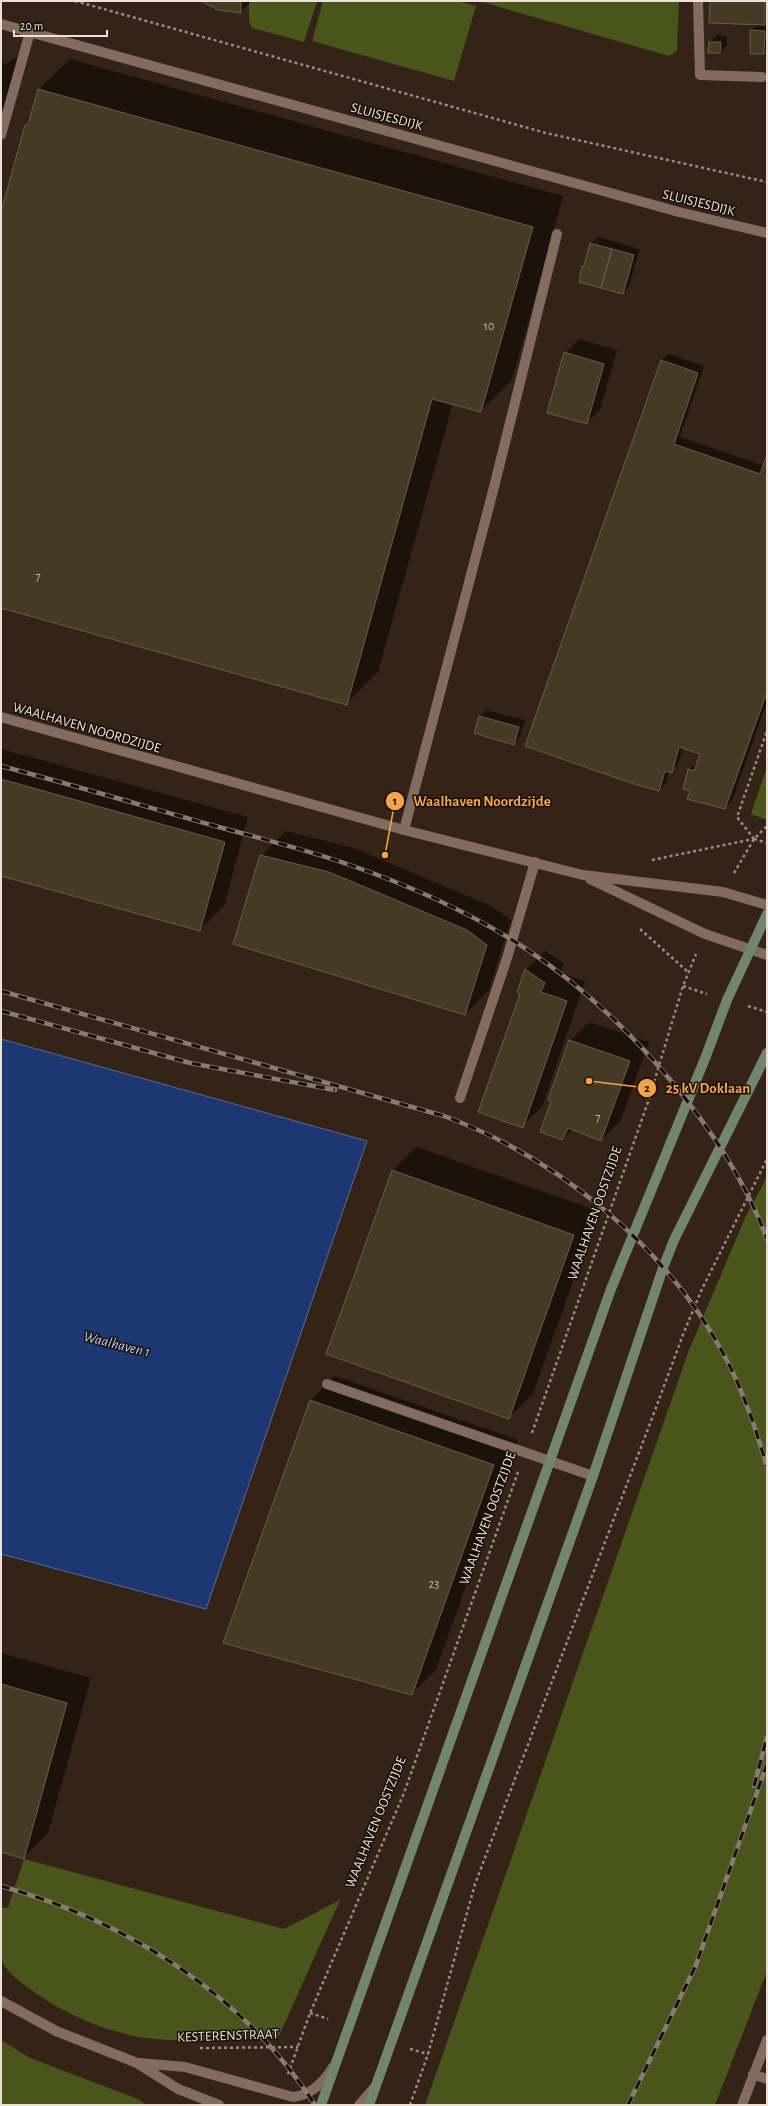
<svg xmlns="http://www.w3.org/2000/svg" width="768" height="2106" viewBox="0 0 768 2106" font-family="'Alegreya Sans',sans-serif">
  <rect width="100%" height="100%" fill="#352318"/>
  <!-- green -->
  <path fill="#49551a" d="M249,1H317L304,42L252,28L249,21Z
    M323,1H458L476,6L454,81L312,41Z
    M479,1H679L677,51L669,56Z
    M767,767V820L751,814Z
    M767,1177V1971L715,2105H425L689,1350L745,1218Z
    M24,1859L284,1929L340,1900L279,2036C243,2038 206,2041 170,2040C123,2039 75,2020 37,1994C25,1985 8,1975 2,1961C0,1953 1,1918 1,1907L8,1908Z
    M1,2040L30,2058L138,2099L146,2105H1Z"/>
  <!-- water -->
  <path fill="#1c3772" stroke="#5b6a91" d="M1,1039L367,1141L206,1609L1,1554Z"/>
  <!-- shadow -->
  <path fill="#0007" d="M203,1H252L240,12Z
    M711,1H767V21L764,24H767V50L764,53L751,31L758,24Z
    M717,35L727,36V46L720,52H710V42Z
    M13,58L19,59L1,121V62L7,64Z
    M70,59L563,196L512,380L481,411L453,403L378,672L347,703L1,607V216L26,126L30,122L39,89Z
    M598,237L640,249L629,287L623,293L583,267L586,264L591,243Z
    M579,339L617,350L600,410L586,423L565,353Z
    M668,354L704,366L680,437L764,466L767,457V702L732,801L725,808L691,791L689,770L696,763L698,764L701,753L683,747L678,765L672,771H669L666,783L659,790L662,360Z
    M486,710L525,720L520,737L514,744L480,716Z
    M1,749L248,817L224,906L199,930L1,875Z
    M286,831L354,848L491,906L511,920L489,990L465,1014L261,856Z
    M545,951L564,963L560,973L585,981L542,1107L522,1126V993L526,970Z
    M590,1022L649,1042L621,1120L601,1140L573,1129L562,1139L553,1101L570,1041Z
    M417,1147L598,1211L533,1394L508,1418L392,1171Z
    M335,1376L518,1440L436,1670L411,1694L224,1643L311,1400Z
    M1,1653L91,1678L48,1833L23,1858L1,1851Z"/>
  <!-- building -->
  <path fill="#463a27" stroke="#695c48" d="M201,1H241V13L218,10Z
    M710,1H765V25L709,23Z
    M750,30L765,31L764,54H750Z
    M709,42H721L720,53H708Z
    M38,89L533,227L481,412L432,399L347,705L1,608V212L25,125H28Z
    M590,243L612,249L601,288L579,282L582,266H584Z
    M612,249L634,255L623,294L601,288Z
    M564,352L604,364L587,424L547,413Z
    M661,360L698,373L674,444L760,474L767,455V692L725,809L687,799L690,791L683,789L688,769L694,771L700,754L679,747L672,773L665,771L659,791L631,783L525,746Z
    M479,716L519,727L514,745L474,733Z
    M1,779L225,842L200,931L1,876Z
    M260,855L329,872L467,930L487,945L465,1015L233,944Z
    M525,969L545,983L541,992L567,1001L523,1128L478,1112L520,994L517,992Z
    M569,1040L630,1061L601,1141L568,1128L562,1140L540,1132L551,1101L548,1100Z
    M392,1170L574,1235L509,1419L326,1354Z
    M310,1400L494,1465L412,1695L223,1643Z
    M1,1684L67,1703L24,1859L1,1852Z"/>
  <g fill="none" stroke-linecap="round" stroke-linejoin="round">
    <!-- path -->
    <path stroke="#9a8b82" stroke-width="2.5" stroke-dasharray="3 3" stroke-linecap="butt" d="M75,1L546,133L767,182
      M754,839L737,817L767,731
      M754,839L767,843
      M652,860L753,839
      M734,873L754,839L767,826
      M640,929L688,972
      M683,986L707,994
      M748,1006L767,1012
      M532,1433L648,1102L683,986L696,954
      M310,2013L328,2019
      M200,2048L298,2047
      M410,2049L428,2054
      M288,2074L310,2013L404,1793L518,1472
      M410,2105L428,2054L475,1884L654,1413L684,1332L702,1289L767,1159"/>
    <!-- lane -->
    <path stroke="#826c5f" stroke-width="10" d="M698,1L700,75L762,77
      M1,135L30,32
      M404,830L493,491L557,234
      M460,1098L507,958L535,862
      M327,1384L593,1476"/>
    <!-- street -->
    <path stroke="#826c5f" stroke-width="10" d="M1,24L679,212L767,233
      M1,717L404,830L583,875L723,892L767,905
      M590,879L705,934L767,955
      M1,2001L56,2031L137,2063L178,2089L219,2105
      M139,2063L185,2067L293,2097C311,2095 324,2082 333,2067
      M753,2074L767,2079
      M359,2105L374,2088
      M742,2105L767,2040"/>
    <!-- secondary -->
    <path stroke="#71866c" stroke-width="10" d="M321,2105L611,1289L706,1056L727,1000L767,914
      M369,2105L593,1476L663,1268L674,1240L767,1053"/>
    <defs>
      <path id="rail" d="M1,766C73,785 144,806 215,826C259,838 304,849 347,864C482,910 580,971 672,1082C710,1128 746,1182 767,1239
        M1,991L444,1116C558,1158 666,1246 724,1355C743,1390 756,1429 767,1467
        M1,1011L190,1063L335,1090
        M754,1786L767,1737
        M1,1886C126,1921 244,1994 315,2105
        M628,2105L696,1965L767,1764"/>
    </defs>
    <!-- rail casing -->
    <use href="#rail" stroke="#8a7a71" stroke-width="4.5"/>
    <!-- rail -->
    <use href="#rail" stroke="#170f0a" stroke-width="3" stroke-dasharray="9" stroke-linecap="butt"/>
  </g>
  <g text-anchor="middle" stroke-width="3" stroke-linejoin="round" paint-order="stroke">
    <!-- number labels -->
    <g font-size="12" fill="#c3b6ac">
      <text x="489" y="330">10</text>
      <text x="38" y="580">7</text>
      <text x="598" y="1121">7</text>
      <text x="434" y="1588">23</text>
    </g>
    <!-- street labels -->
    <g font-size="14" fill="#ede0d9" stroke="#170f0a">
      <text transform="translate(387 116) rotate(15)" y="5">SLUISJESDIJK</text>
      <text transform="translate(699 202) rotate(14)" y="5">SLUISJESDIJK</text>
      <text transform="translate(87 727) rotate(16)" y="5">WAALHAVEN NOORDZIJDE</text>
      <text transform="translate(594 1213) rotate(-71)" y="5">WAALHAVEN OOSTZIJDE</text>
      <text transform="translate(487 1518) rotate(-70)" y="5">WAALHAVEN OOSTZIJDE</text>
      <text transform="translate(375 1822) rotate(-68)" y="5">WAALHAVEN OOSTZIJDE</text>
      <text transform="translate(228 2035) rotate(-2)" y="5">KESTERENSTRAAT</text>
    </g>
    <!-- water labels -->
    <g font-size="15" font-style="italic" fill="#bdd0f5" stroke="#170f0a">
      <text transform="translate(117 1344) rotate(14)" y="5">Waalhaven 1</text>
    </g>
  </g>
  <!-- callouts -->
  <path fill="none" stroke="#f5a346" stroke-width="1.5" d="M385 855L395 801M589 1081L647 1088"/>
  <g fill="#f5a346" stroke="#170f0a" stroke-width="1.5">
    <circle cx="385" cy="855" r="4"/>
    <circle cx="589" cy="1081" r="4"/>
    <circle cx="395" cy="801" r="10"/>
    <circle cx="647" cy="1088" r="10"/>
  </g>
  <g font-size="12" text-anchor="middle" font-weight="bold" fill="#111">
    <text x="395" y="805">1</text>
    <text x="647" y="1092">2</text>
  </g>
  <g font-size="15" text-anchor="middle" font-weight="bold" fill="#f5a346" stroke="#170f0a" stroke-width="3" stroke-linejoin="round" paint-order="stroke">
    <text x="482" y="806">Waalhaven Noordzijde</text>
    <text x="708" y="1093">25 kV Doklaan</text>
  </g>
  <!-- border -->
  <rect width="768" height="2106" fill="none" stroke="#ede0d9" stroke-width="4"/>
  <!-- scale -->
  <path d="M14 30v6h93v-6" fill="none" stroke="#ede0d9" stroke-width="2"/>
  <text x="20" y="30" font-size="12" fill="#ede0d9" stroke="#170f0a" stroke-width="3" paint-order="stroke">20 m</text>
</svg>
